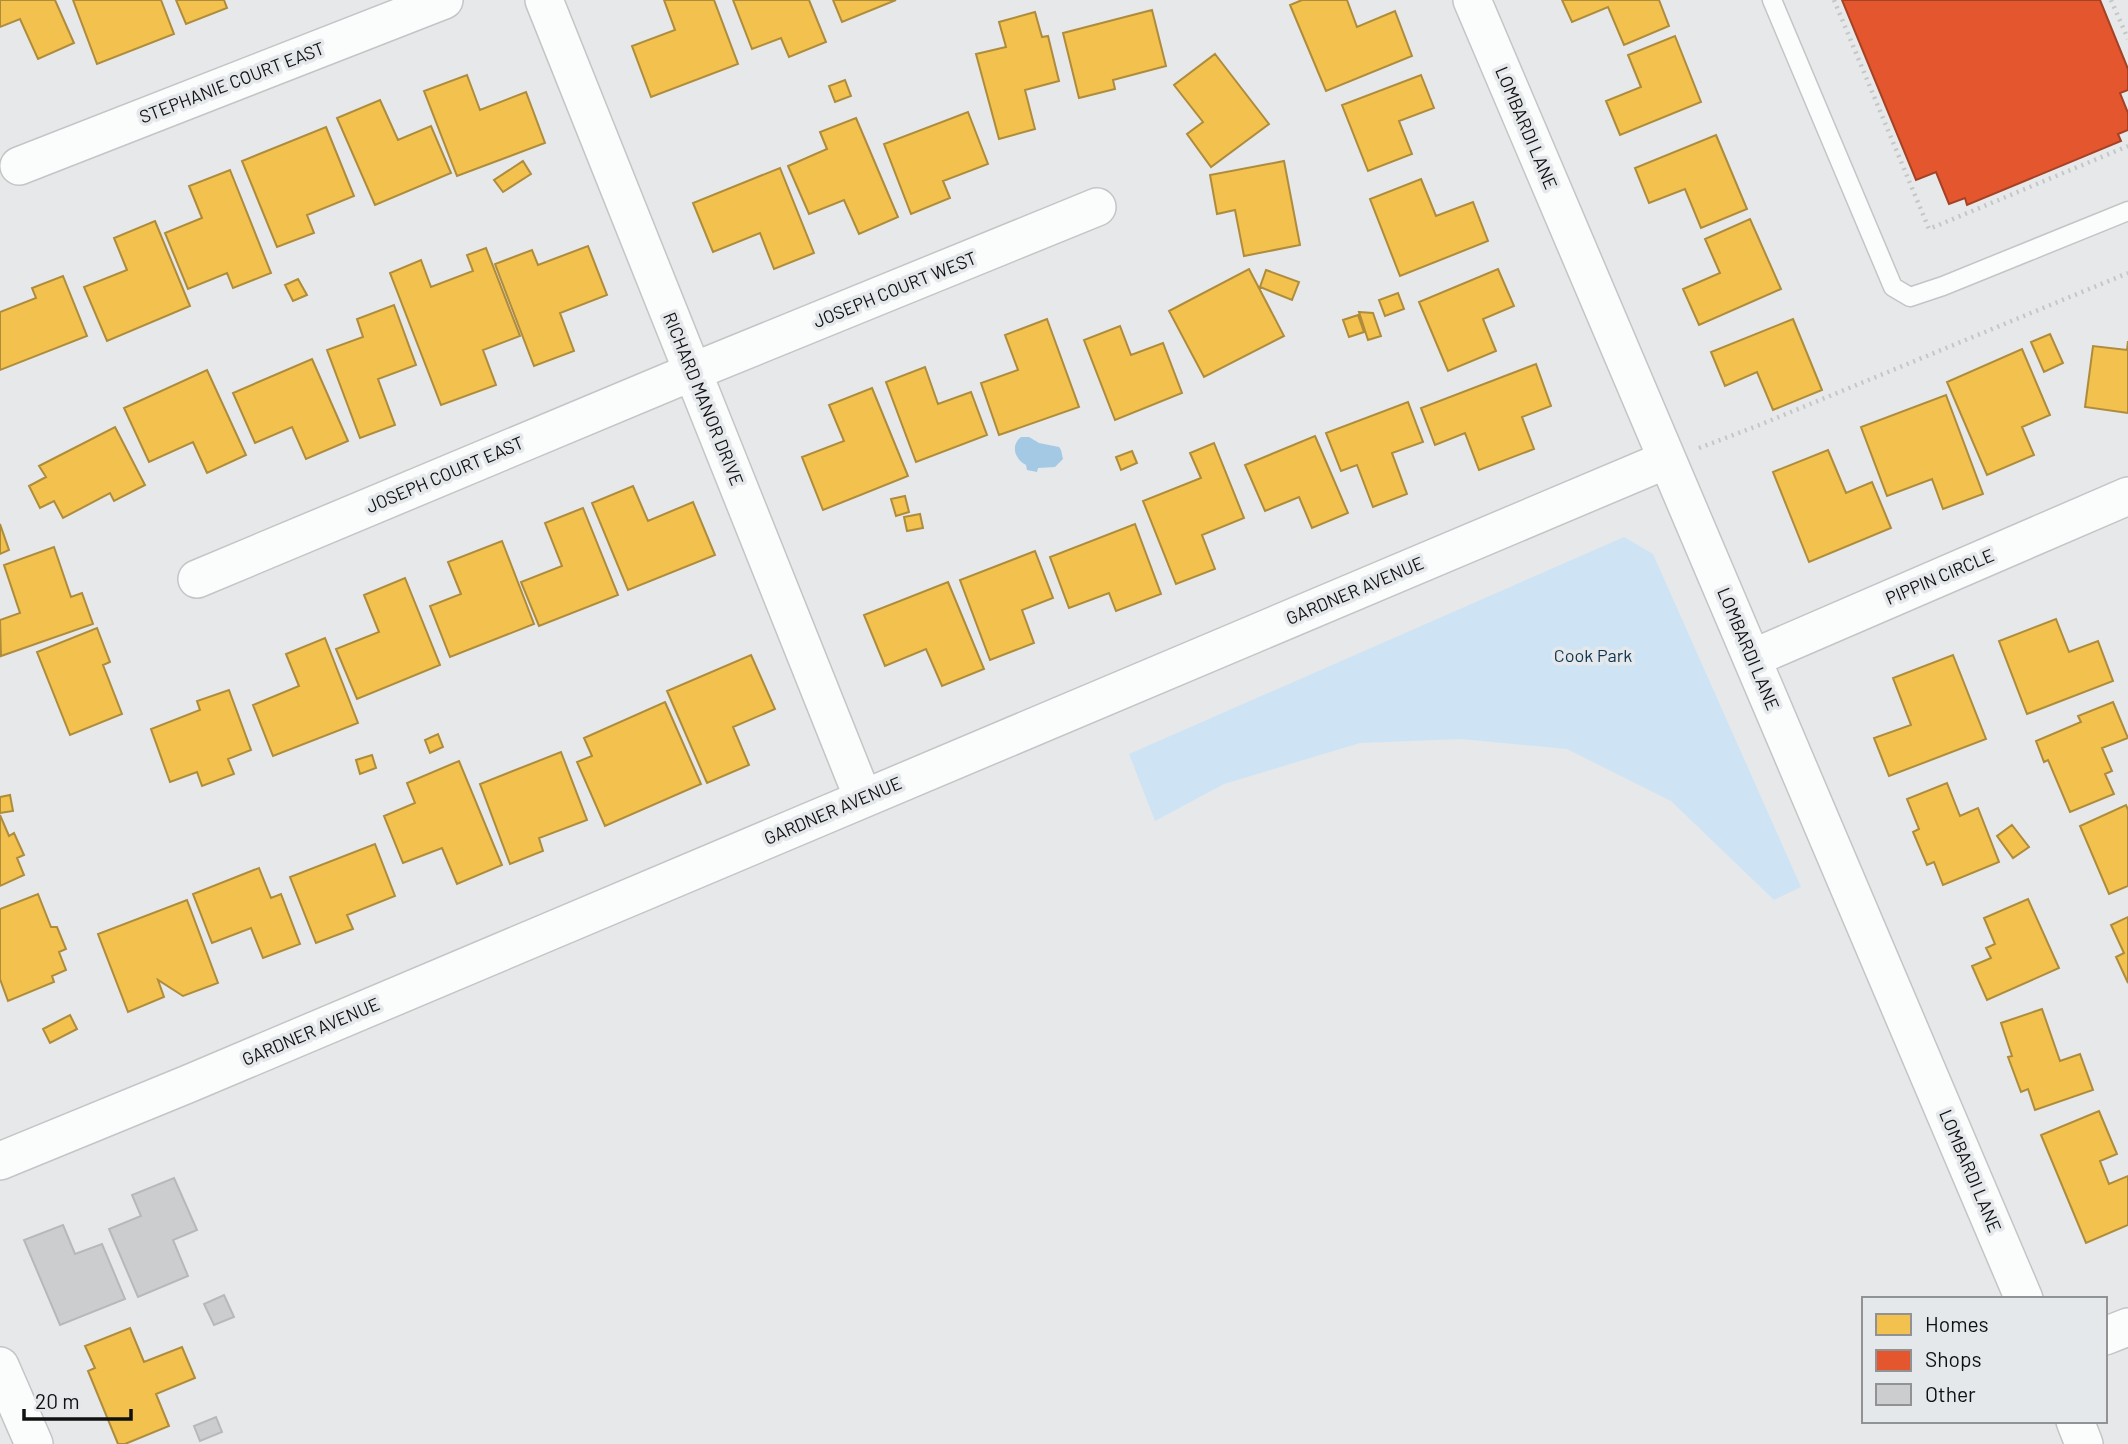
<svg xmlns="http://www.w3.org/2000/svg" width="2128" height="1444" viewBox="0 0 2128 1444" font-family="Barlow,sans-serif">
  <rect width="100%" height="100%" fill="#e6e8ea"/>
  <!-- green -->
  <path fill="#cee4f4" d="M1624,537L1653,554L1801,887L1774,900L1671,801L1567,749L1461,739L1360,743L1224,784L1155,821L1129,754Z"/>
  <!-- water -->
  <path fill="#a4c9e5" d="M1021,437H1029L1039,443L1059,447L1061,450L1063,459L1055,467L1038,468L1037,472L1027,470L1026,465C1015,459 1010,446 1021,437Z"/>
  <!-- homes -->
  <path fill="#f2c14e" stroke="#ae8c3c" stroke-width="2" d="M0,0H55L74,43L38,59L20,19L0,27Z
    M73,0H161L174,34L97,64Z
    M176,0H224L227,8L186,24Z
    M664,0H714L738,64L651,97L632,46L675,30Z
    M733,0H809L826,42L789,57L781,38L752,49Z
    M833,0H896L842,22Z
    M1302,0H1347L1357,27L1395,11L1412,56L1326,91L1290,5Z
    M1562,0H1659L1669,26L1624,45L1608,7L1572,22Z
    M1152,10L1166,66L1113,80L1115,89L1079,98L1063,33Z
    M1035,12L1042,37L1048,36L1059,81L1025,90L1035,129L999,139L976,54L1006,47L999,22Z
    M1675,36L1701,102L1620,135L1606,101L1641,87L1628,55Z
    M1215,54L1269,124L1211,167L1187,134L1203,122L1174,85Z
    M467,75L480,110L526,92L545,143L457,176L424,91Z
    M1421,75L1434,108L1399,121L1412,154L1368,171L1342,105Z
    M845,80L851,96L835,102L829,86Z
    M380,100L398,140L431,126L451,173L375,205L337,118Z
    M968,112L988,164L943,181L950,198L911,214L884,144Z
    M856,118L898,217L859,234L844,200L809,214L788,166L827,149L820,132Z
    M326,127L354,196L307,215L314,233L277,247L242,161Z
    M1716,135L1747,209L1701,228L1685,189L1649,203L1635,168Z
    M523,161L531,174L503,192L494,180Z
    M1284,161L1300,245L1244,256L1235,210L1217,214L1210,175Z
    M780,168L814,253L774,269L760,233L713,252L693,203Z
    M230,170L271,273L233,288L227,273L188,289L165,233L202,218L189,186Z
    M1421,179L1436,216L1473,202L1488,241L1400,276L1370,199Z
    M1750,219L1781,289L1699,325L1683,289L1720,273L1705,239Z
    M155,221L190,306L107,341L84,287L127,270L114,238Z
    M588,246L607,295L560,313L574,351L534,366L495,264L532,250L538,265Z
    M486,248L520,336L483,350L496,385L441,405L390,273L421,260L431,287L473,271L467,255Z
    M1249,269L1284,336L1204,377L1169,311Z
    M1498,269L1514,306L1483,319L1496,351L1448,371L1419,302Z
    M1266,270L1299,282L1292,300L1260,287Z
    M63,276L87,336L0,370V312L36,298L32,288Z
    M298,279L307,295L293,301L285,285Z
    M1398,293L1404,309L1385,316L1379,300Z
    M394,305L416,365L378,379L395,425L360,438L327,350L363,337L357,319Z
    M1359,312L1373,313L1381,336L1368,340Z
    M1358,315L1364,332L1349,337L1343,320Z
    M1047,319L1079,407L999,435L981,383L1018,370L1005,335Z
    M1793,319L1822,390L1773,410L1757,372L1725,386L1711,352Z
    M1120,326L1131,355L1163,343L1182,393L1115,420L1084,340Z
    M2050,334L2063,363L2044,372L2031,342Z
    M2128,341V413L2085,407L2093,346L2127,350Z
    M2022,349L2050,415L2022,427L2034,455L1987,475L1947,382Z
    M312,359L348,441L306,459L292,427L255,443L233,393Z
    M1536,364L1551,406L1522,417L1534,449L1479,470L1465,433L1435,445L1421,408Z
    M925,367L938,404L971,392L987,435L916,462L886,382Z
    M207,370L246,455L207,473L193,442L149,462L124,408Z
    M872,388L908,476L823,510L802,457L844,441L829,405Z
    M1946,395L1983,494L1943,509L1932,479L1887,496L1861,427Z
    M1408,402L1423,442L1392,453L1407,494L1373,507L1357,465L1341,471L1326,433Z
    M115,427L145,485L114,501L110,493L63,518L54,501L40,508L29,486L46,477L39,466Z
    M1315,436L1348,513L1312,528L1299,497L1265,511L1245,465Z
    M1214,443L1244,518L1202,535L1215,569L1176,584L1143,501L1201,478L1190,453Z
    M1828,450L1846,493L1872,482L1891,528L1809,562L1773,472Z
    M1132,451L1137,463L1121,470L1116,457Z
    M633,486L648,521L693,502L715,555L628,590L592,503Z
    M905,496L909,512L896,516L891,499Z
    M583,508L618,595L539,626L521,582L562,566L545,523Z
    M920,514L923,528L907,531L904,517Z
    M0,524L9,550L0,554Z
    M1135,524L1161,594L1116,611L1109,593L1069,608L1050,557Z
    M502,541L534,624L450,657L430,606L461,594L448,562Z
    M54,547L71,597L82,593L93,624L1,656L0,620L20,613L4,565Z
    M1035,551L1053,598L1022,610L1034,643L990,660L960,580Z
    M405,578L440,665L357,699L336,649L379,632L364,595Z
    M948,582L984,669L942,686L926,649L885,666L864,615Z
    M2056,619L2069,652L2098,641L2113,681L2027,714L1999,641Z
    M97,628L110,662L103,665L122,714L70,735L37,652Z
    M325,638L358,723L273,756L253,705L299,686L286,654Z
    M751,655L775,709L733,727L749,765L707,783L667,691Z
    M1953,655L1986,739L1889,776L1874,738L1911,725L1893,678Z
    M229,690L251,750L228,759L234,774L202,786L197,772L170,782L151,729L200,710L197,701Z
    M665,702L701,784L605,826L577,762L592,756L584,738Z
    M2113,702L2128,738L2102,748L2112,771L2105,774L2114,794L2070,812L2048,760L2044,762L2036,741L2081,722L2078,716Z
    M438,734L443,747L430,753L425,740Z
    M561,752L587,820L539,838L543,851L510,864L480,784Z
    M372,755L376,768L360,774L356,760Z
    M459,761L502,865L457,884L442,848L403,863L384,816L415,803L407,783Z
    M1947,783L1960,816L1978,808L1999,862L1943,885L1934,862L1927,865L1913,832L1919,829L1907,799Z
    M10,795L13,811L0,813V797Z
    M2126,805L2128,810V886L2109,894L2080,826Z
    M0,815L9,836L14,833L24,855L17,858L24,875L0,886Z
    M2012,825L2029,847L2013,858L1997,836Z
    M375,844L395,896L347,915L353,929L316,943L290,877Z
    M259,868L271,898L281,894L300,944L263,958L251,928L212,943L193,894Z
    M38,894L51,927H57L66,949L59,952L66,970L52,976L54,982L8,1001L0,979V909Z
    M2028,899L2059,968L1987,1000L1972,966L1991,958L1986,948L1995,944L1984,918Z
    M187,900L218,983L183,996L158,980L164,997L128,1012L98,934Z
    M2128,917V983L2116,957L2124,953L2111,925Z
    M2042,1009L2060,1061L2080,1054L2093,1090L2035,1110L2028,1089L2021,1092L2008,1057L2012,1056L2001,1023Z
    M70,1015L77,1029L50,1043L43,1029Z
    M2099,1111L2117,1154L2100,1161L2109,1184L2128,1176V1225L2086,1243L2041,1135Z
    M130,1328L144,1362L182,1347L195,1378L156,1394L169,1426L125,1444H118L88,1371L95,1368L85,1346Z"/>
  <!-- shops -->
  <path fill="#e4572e" stroke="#a44226" stroke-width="2" d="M1842,0H2100L2128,69V90L2120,93L2128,113V130L2118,134L2121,141L1967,205L1965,198L1949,204L1936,172L1916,180Z"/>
  <!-- building -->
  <path fill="#cccdce" stroke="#b7b8b9" stroke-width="2" d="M174,1178L197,1230L173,1240L188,1276L138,1297L109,1229L141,1216L132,1195Z
    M63,1225L75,1254L102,1244L125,1299L60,1325L24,1240Z
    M224,1295L234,1317L214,1325L204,1304Z
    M216,1417L222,1432L200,1441L194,1426Z"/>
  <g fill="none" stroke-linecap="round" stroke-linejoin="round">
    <defs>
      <path id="lane" d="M1772,0L1893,287L1910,297L1943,286L2128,211"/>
      <path id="street" d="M544,0L863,798
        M1472,0C1655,434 1841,866 2024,1299
        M19,166L444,0
        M197,579L692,372L1097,207
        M1753,658L2128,496
        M0,1161L188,1084L1666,460
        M2105,1336L2128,1327
        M0,1366L34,1444
        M2075,1421L2084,1444"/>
    </defs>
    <!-- lane casing -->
    <use href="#lane" stroke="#c3c5c6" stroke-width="21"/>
    <!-- street casing -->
    <use href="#street" stroke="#c3c5c6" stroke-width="40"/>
    <!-- path -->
    <path stroke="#c5c6c6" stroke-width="4.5" stroke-dasharray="2 5" stroke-linecap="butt" d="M1834,0L1929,229L2128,146
      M2111,0L2128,39
      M1699,448L1757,426L2128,273"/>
    <!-- lane -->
    <use href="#lane" stroke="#fbfcfc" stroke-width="18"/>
    <!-- street -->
    <use href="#street" stroke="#fbfcfc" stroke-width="37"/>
  </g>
  <g text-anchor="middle" stroke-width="7" stroke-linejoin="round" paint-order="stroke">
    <!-- street labels -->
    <g font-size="18" fill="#101112" stroke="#e5e8eb">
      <text transform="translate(232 83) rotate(-21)" y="6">STEPHANIE COURT EAST</text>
      <text transform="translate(1526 128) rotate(67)" y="6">LOMBARDI LANE</text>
      <text transform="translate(895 290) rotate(-22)" y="6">JOSEPH COURT WEST</text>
      <text transform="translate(703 399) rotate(68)" y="6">RICHARD MANOR DRIVE</text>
      <text transform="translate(445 475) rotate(-23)" y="6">JOSEPH COURT EAST</text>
      <text transform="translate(1940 577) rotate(-23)" y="6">PIPPIN CIRCLE</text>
      <text transform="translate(1355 591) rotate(-23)" y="6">GARDNER AVENUE</text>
      <text transform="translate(1748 649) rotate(67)" y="6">LOMBARDI LANE</text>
      <text transform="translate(833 811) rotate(-23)" y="6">GARDNER AVENUE</text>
      <text transform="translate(311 1032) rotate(-23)" y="6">GARDNER AVENUE</text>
      <text transform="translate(1970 1171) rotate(67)" y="6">LOMBARDI LANE</text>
    </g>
    <!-- park labels -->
    <g font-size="18" fill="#0c354f" stroke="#e5e8eb">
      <text x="1593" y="662">Cook Park</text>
    </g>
  </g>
  <!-- legend -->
  <rect x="1862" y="1297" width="245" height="126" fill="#e5e8eb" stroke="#909294" stroke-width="2"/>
  <rect x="1876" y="1314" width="35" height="21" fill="#f2c14e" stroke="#909294" stroke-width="2"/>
  <text x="1925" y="1332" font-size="21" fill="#101112">Homes</text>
  <rect x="1876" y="1350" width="35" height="21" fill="#e4572e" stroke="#909294" stroke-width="2"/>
  <text x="1925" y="1367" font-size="21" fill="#101112">Shops</text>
  <rect x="1876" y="1384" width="35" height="21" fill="#cccdce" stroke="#909294" stroke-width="2"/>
  <text x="1925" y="1402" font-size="21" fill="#101112">Other</text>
  <!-- scale -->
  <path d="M24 1409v10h107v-10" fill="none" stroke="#101112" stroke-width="3.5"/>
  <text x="35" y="1409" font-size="21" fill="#101112" stroke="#e5e8eb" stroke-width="5" paint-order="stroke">20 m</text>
</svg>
